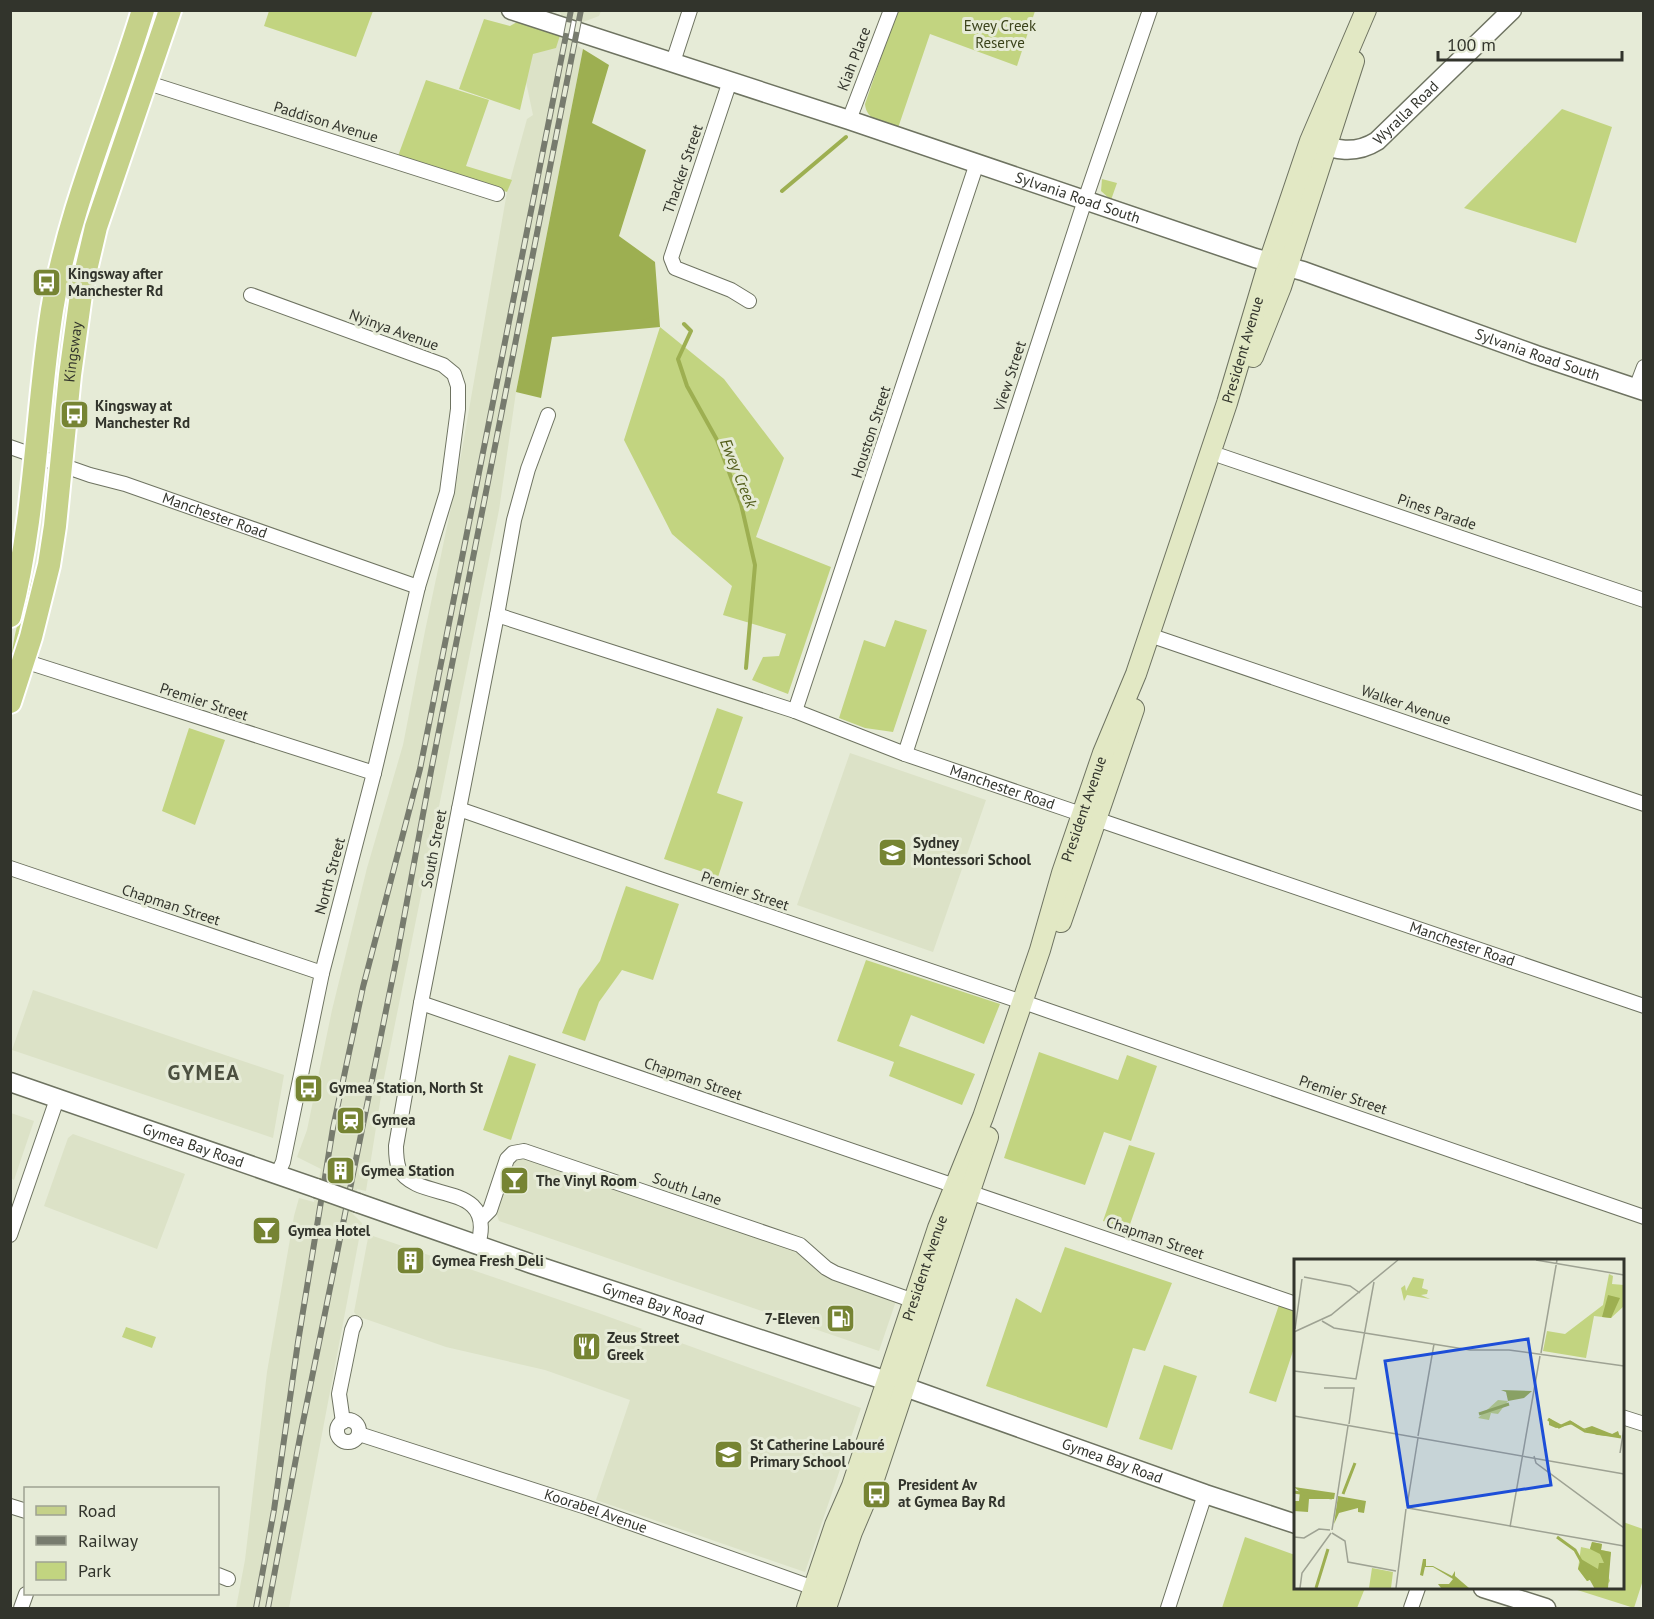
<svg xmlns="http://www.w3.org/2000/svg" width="1654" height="1619" viewBox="0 0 1654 1619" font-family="'PT Sans',sans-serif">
  <rect width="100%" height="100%" fill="#e6ebd7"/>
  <!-- built -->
  <path fill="#dce2c7" d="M559,11H601L599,16L583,22L578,46L583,49L516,392L499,510L383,1083L366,1191L357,1189L352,1213L362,1223L289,1608H236L245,1560L267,1372L294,1216L299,1198L314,1202L321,1169L297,1157L307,1130L332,1010L367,868L403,745L425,631L456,484L507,192L527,119L533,115L525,77L530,28L563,18Z
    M850,753L986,800L933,952L797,905Z
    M33,990L284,1075L273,1138L12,1050Z
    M11,1113L34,1121L14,1180L11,1178Z
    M73,1134L185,1174L157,1249L44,1206L68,1138Z
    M522,1156L800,1251L821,1274L896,1301L879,1351L499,1221L496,1212L514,1159Z
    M373,1236L601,1314L861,1408L805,1572L596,1500L630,1400L545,1370L446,1347L357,1316L354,1312L368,1238Z"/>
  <!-- green -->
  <path fill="#c2d480" d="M269,11V10L373,11L356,57L264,26Z
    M897,11H1035L1017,66L930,34L898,128C885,123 866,121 865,104Z
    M524,18L562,29L556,48L533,54L520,110L459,89L484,19L510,26Z
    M426,80L489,100L466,166L512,180L507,192L398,156Z
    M1562,109L1612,127L1576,243L1464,208Z
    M1102,179L1117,183L1111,200L1101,191Z
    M660,327L724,379L784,458L756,537L831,567L788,694L752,680L763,657L779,656L786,634L723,615L732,586L672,534L624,440Z
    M32,579L36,580L11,671C11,640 21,608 32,579Z
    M895,620L927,630L893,732L865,728L839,718L864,640L885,647Z
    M717,708L743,717L717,793L743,802L718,877L664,859Z
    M189,728L225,740L195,825L162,811Z
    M626,886L679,904L653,980L622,970L599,1002L585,1041L562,1033L579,989L600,961Z
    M866,960L1000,1004L984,1044L911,1015L899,1046L975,1074L962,1105L889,1076L894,1062L837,1041Z
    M1039,1052L1118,1080L1127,1055L1157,1066L1131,1141L1104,1132L1085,1185L1004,1158Z
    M509,1055L536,1064L511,1140L483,1130Z
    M1129,1145L1155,1153L1128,1230L1103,1221Z
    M1065,1247L1172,1283L1145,1351L1133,1348L1107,1428L986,1386L1016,1298L1041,1313Z
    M1281,1299L1295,1304V1345L1276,1402L1249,1393Z
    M126,1327L156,1337L152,1348L122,1337Z
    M1164,1365L1197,1376L1172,1450L1139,1439Z
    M1623,1522L1643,1529V1580L1634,1608L1571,1588H1622Z
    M1245,1537L1295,1555L1296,1588H1365L1357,1608H1222Z"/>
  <!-- forest -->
  <path fill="#9daf51" d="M583,49L609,65L592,123L646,150L619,236L655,262L660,327L552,337L541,398L516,392Z"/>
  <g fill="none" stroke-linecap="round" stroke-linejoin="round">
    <!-- stream -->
    <path stroke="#9daf51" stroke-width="4" d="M782,191L846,137
      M641,323L654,318
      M684,324L691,331L678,359L687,386L717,440L741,504L755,565L746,668"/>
    <defs>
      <g id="minor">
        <path d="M673,62L690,10"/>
        <path d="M730,81L671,258L675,268L731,290L749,301"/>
        <path d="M145,82L497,194"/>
        <path d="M849,120L891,10"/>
        <path d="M251,295L443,365L454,374L458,386V409L447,492L418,587L374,773L322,973L283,1162L277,1175"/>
        <path d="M1636,388L1644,367"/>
        <path id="s1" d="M10,447L90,475L125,484L418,587"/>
        <path d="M1221,456L1644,600"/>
        <path id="s2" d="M497,615L795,711L905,754L1081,814"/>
        <path d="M1158,638L1644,804"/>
        <path d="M24,661L374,773"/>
        <path d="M795,711L977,163"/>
        <path d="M905,754L1085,200L1150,10"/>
        <path d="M459,809L660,879L1022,1002"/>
        <path id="s3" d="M1096,819L1644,1006"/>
        <path d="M10,868L322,973"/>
        <path d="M421,1003L955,1186"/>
        <path d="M1032,1005L1644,1217"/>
        <path d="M969,1192L1296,1304"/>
        <path d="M481,1219L490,1210L507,1159L513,1153L524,1151L800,1245L826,1268L835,1273L914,1301"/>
        <path d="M10,1235L57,1099"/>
        <path d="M478,1245C497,1179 418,1204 399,1169C396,1161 396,1154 396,1146L421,1003L497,615L514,520L528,469L548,415"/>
        <path d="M1622,1417L1644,1424"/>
        <circle cx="348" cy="1431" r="11"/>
        <path d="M343,1422L339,1394L352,1330L355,1323"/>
        <path id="s4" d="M359,1434L586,1507L814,1588"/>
        <path d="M10,1506L26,1511"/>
        <path d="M218,1575L228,1579"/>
        <path d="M21,1608L26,1594"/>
        <path d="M1168,1608L1205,1494"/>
        <path d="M1411,1608L1418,1588"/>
      </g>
      <g id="tertiary">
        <path id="s5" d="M511,10L849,120L1255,258L1303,271L1536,355L1644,391"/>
        <path id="s6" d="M1312,142C1335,150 1355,155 1377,141L1512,10"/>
        <path id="s7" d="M10,1082L316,1188"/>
        <path id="s8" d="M358,1203L532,1264L887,1381"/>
        <path id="s9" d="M905,1387L1205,1494L1296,1524"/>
        <path d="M1483,1588L1546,1608"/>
      </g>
      <g id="secondary">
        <path d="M1253,357L1281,287L1354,61"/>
        <path d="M1061,922L1134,709"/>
        <path id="s10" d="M807,1608L835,1525L852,1486L938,1228L983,1117L1040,950L1062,873L1103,753L1136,674L1227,403L1269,262L1310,141L1366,10"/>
        <path d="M826,1608L852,1532L872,1485L988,1137"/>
      </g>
      <g id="primary">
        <path d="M10,616C36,516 36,412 52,310C69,207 113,110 143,10"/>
        <path id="s11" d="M10,702L31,637L49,565L55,526L70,375L82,287L96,227L170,10"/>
      </g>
    </defs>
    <!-- minor casing -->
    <use href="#minor" stroke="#6e7361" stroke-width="16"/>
    <!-- tertiary casing -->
    <use href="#tertiary" stroke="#6e7361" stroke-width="21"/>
    <!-- secondary casing -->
    <use href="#secondary" stroke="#6e7361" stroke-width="22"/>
    <!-- primary casing -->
    <use href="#primary" stroke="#fff" stroke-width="26"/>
    <!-- minor -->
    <use href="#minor" stroke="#fff" stroke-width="14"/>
    <!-- tertiary -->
    <use href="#tertiary" stroke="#fff" stroke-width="18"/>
    <!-- secondary -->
    <use href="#secondary" stroke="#e2e8c4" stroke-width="20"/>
    <!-- primary -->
    <use href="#primary" stroke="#c5d189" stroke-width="22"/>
    <defs>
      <path id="rail" d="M256,1608L274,1510L298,1342L333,1128L363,987L420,769L571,10
        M268,1608L300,1437L396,961L431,771L581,10"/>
    </defs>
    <!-- rail casing -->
    <use href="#rail" stroke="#777b6e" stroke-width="6"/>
    <!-- rail -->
    <use href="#rail" stroke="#e6ebd7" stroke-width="4" stroke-dasharray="11" stroke-linecap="butt"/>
    <defs>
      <path id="tertiary-bridge" d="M316,1188L358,1203"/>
    </defs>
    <!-- tertiary-bridge casing -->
    <use href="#tertiary-bridge" stroke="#6e7361" stroke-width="21" stroke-linecap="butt"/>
    <!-- tertiary-bridge -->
    <use href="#tertiary-bridge" stroke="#fff" stroke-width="18"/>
  </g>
  <!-- icons -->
  <defs>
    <symbol id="bus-square" viewBox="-11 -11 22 22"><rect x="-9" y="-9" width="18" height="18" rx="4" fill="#768433" stroke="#e6ebd7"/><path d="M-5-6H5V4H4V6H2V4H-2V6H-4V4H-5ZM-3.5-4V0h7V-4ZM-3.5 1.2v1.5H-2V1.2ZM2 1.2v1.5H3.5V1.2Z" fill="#fff"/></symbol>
    <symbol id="school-square" viewBox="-11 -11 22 22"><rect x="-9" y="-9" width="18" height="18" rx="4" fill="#768433" stroke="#e6ebd7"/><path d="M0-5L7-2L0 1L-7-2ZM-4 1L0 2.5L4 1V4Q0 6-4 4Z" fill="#fff"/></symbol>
    <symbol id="station-square" viewBox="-11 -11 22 22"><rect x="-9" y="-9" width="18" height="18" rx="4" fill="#768433" stroke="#e6ebd7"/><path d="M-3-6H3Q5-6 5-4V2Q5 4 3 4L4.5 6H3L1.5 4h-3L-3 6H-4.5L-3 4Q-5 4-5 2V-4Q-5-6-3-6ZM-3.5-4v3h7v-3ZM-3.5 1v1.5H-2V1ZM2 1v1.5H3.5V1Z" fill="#fff"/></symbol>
    <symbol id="building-square" viewBox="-11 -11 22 22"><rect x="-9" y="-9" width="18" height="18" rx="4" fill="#768433" stroke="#e6ebd7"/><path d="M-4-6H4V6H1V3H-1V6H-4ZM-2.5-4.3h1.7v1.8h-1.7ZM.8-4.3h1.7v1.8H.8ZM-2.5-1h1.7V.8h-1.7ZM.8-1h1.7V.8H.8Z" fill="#fff"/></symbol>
    <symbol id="bar-square" viewBox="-11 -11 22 22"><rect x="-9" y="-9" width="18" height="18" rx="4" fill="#768433" stroke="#e6ebd7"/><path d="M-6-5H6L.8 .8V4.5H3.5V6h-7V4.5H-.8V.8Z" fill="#fff"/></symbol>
    <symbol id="fuel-square" viewBox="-11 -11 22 22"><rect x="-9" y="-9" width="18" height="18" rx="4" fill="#768433" stroke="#e6ebd7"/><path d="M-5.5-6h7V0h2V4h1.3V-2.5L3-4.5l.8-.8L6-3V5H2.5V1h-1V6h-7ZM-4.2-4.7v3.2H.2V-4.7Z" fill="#fff"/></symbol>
    <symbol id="restaurant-square" viewBox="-11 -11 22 22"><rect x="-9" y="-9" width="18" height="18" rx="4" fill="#768433" stroke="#e6ebd7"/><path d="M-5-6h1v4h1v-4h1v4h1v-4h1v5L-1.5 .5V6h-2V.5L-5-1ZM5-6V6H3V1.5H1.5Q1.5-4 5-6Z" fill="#fff"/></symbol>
  </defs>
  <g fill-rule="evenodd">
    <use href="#bus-square" x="30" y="266" width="33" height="33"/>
    <use href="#bus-square" x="58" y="398" width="33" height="33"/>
    <use href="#school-square" x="876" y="836" width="33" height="33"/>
    <use href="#bus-square" x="292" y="1072" width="33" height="33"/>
    <use href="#station-square" x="334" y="1104" width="33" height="33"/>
    <use href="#building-square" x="324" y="1154" width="33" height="33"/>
    <use href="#bar-square" x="498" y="1164" width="33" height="33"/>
    <use href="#bar-square" x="250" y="1214" width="33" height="33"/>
    <use href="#building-square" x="394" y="1244" width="33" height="33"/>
    <use href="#fuel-square" x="824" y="1302" width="33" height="33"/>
    <use href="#restaurant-square" x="570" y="1330" width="33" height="33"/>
    <use href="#school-square" x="712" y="1438" width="33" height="33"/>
    <use href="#bus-square" x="860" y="1478" width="33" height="33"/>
  </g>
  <g text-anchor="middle" stroke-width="6" stroke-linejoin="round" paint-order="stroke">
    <!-- park labels -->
    <g font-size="15" fill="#3b431b" stroke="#e6ebd7">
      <text x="1000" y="31">Ewey Creek<tspan x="1000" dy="17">Reserve</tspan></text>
    </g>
    <!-- street labels -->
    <g font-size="15" fill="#32342c" stroke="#e6ebd7">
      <text transform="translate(854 59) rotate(-69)" y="5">Kiah Place</text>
      <text dy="5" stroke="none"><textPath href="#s6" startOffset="108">Wyralla Road</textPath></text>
      <text transform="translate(326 122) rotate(17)" y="5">Paddison Avenue</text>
      <text transform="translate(683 169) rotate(-71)" y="5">Thacker Street</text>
      <text dy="5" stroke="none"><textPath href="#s5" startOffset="597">Sylvania Road South</textPath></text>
      <text transform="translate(394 330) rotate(20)" y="5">Nyinya Avenue</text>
      <text dy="5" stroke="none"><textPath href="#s10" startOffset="1332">President Avenue</textPath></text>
      <text dy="5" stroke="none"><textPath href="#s11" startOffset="357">Kingsway</textPath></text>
      <text dy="5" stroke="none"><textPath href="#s5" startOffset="1083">Sylvania Road South</textPath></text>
      <text transform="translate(1010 376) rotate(-72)" y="5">View Street</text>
      <text transform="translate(871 432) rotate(-72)" y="5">Houston Street</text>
      <text transform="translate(1437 512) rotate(19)" y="5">Pines Parade</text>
      <text dy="5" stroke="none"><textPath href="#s1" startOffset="216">Manchester Road</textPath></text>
      <text transform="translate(204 702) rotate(18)" y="5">Premier Street</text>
      <text transform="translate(1406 705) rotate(19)" y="5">Walker Avenue</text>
      <text dy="5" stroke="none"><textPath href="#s2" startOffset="534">Manchester Road</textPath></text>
      <text dy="5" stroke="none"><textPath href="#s10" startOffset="846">President Avenue</textPath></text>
      <text transform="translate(434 849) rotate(-79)" y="5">South Street</text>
      <text transform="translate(330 876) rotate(-75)" y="5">North Street</text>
      <text transform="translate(745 891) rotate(19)" y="5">Premier Street</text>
      <text transform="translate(171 905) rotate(18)" y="5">Chapman Street</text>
      <text dy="5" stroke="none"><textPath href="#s3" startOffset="387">Manchester Road</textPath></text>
      <text transform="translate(693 1079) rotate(19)" y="5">Chapman Street</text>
      <text transform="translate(1343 1095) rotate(19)" y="5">Premier Street</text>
      <text dy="5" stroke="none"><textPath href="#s7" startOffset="194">Gymea Bay Road</textPath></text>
      <text transform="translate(687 1189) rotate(19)" y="5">South Lane</text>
      <text transform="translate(1155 1238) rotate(19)" y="5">Chapman Street</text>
      <text dy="5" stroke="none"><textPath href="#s10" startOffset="360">President Avenue</textPath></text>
      <text dy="5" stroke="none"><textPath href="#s8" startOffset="312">Gymea Bay Road</textPath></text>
      <text dy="5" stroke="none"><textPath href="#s9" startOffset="220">Gymea Bay Road</textPath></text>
      <text dy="5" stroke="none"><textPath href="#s4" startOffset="249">Koorabel Avenue</textPath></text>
    </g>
    <!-- poi labels -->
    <g font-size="15" font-weight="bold" fill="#32342c" stroke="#e6ebd7" text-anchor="start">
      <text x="68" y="279">Kingsway after<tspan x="68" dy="17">Manchester Rd</tspan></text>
      <text x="95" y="411">Kingsway at<tspan x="95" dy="17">Manchester Rd</tspan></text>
      <text x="913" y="848">Sydney<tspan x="913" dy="17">Montessori School</tspan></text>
      <text x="329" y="1093">Gymea Station, North St</text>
      <text x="372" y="1125">Gymea</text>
      <text x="361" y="1176">Gymea Station</text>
      <text x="536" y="1186">The Vinyl Room</text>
      <text x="288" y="1236">Gymea Hotel</text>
      <text x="432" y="1266">Gymea Fresh Deli</text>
      <text x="820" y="1324" text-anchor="end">7-Eleven</text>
      <text x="607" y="1343">Zeus Street<tspan x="607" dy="17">Greek</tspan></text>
      <text x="750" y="1450">St Catherine Labouré<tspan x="750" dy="17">Primary School</tspan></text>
      <text x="898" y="1490">President Av<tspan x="898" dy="17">at Gymea Bay Rd</tspan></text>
    </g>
    <!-- water labels -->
    <g font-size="16" font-style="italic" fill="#535e1b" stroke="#e6ebd7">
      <text transform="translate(739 473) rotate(68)" y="6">Ewey Creek</text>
    </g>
    <!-- district labels -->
    <g font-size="21" font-weight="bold" letter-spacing="1.5" fill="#4c5040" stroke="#e6ebd7">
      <text x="204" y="1080">GYMEA</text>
    </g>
  </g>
  <!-- overview -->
  <g transform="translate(1294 1259)">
    <rect width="330" height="330" fill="#e6ebd7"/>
    <path d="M315,15L319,17L318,25L330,26V47L317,59L300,57L292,99L249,92L253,72L271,75L309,46ZM119,18L130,20L128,29L134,31L133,35L127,36L136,40L113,36L110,42L107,29L111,26L112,32ZM204,141L214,142L204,155L197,154L195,161L184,159ZM298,283L308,285L307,291L317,293L313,314L316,322L312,327L301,326L298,320L293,322L284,310L287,288L296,290ZM78,309L99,313L97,329H75Z" fill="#c2d480"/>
    <path d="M314,36L326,39L317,59L308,58ZM207,131L238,132L230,139L214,142L212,133ZM255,159L268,166L277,162L289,170L298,167L318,175L324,172L326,178L303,176L279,165L262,169L255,166ZM0,228L41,234L40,240H15L14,253L0,252V242H5L6,233ZM44,237L72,242L70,254L64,253V249L45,254L40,265ZM298,283L308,285L307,291L317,293L314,329H302L298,320L293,322L284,310L287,300L304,310L305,304H310L306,295L296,290ZM129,300H132V307H139L158,317L161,312V317L175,329H147L144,325H155L159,320L139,308H131L129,317L126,316Z" fill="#9daf51"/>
    <path fill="none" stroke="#9daf51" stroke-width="3" d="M185,155L215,145M254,160L265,168L276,163L291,172L327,178M0,233L38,239M49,235L61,204M263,278L281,291L302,329M22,329L34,290"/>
    <path fill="none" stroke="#9ea293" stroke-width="1.5" d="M242,1L330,16M10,18L56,27L66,34M28,62L40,69L176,91H215L330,107M1,70L8,20M0,73L37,56L104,1M247,94L263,1M0,112L62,120L80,23M30,129H60L55,165M0,157L330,215M124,177L140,85M326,194L330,169M240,197L242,204L330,269M113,247L124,179M114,249L330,287M216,268L246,97M38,271L54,167M38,274L51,282L54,303L102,312M0,278L10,279L25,270L36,271M6,329L8,314L37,274M102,329L112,250"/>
    <path fill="#1d4ed8" fill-opacity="0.15" stroke="#1d4ed8" stroke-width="3" d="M234,80L257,226L114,248L91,102Z"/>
    <rect width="330" height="330" fill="none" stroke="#32342c" stroke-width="3"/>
  </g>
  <!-- border -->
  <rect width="1654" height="1619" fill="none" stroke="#32342c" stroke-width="24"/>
  <!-- legend -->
  <rect x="24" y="1487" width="195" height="108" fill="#e6ebd7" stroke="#9ea293" stroke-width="1.5"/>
  <rect x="36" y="1506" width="30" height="9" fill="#c5d189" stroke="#9ea293" stroke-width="1.5"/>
  <text x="78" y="1517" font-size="18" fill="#32342c">Road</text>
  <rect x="36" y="1536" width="30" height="9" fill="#777b6e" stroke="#9ea293" stroke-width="1.5"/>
  <text x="78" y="1547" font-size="18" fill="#32342c">Railway</text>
  <rect x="36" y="1562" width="30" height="18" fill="#c2d480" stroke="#9ea293" stroke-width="1.5"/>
  <text x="78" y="1577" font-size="18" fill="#32342c">Park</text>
  <!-- scale -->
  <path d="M1438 51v9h184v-9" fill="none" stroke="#32342c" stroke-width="3"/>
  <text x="1447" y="51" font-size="18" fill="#32342c" stroke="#e6ebd7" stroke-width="4.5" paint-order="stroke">100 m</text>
</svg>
